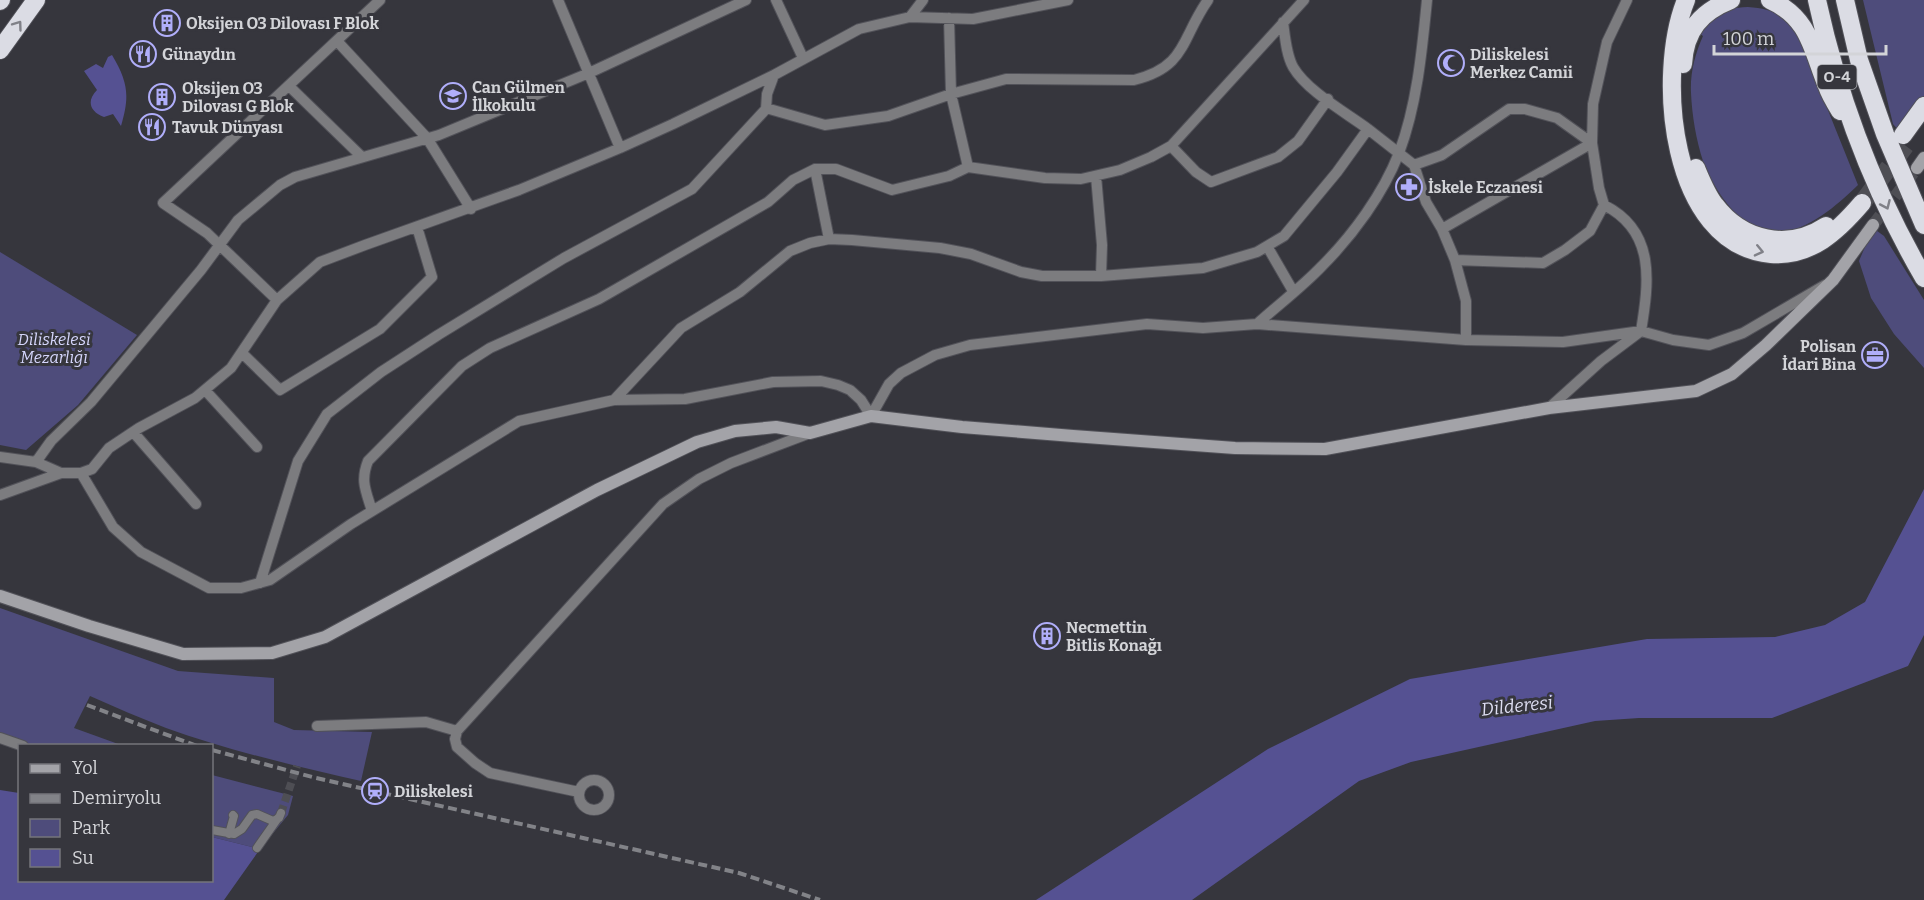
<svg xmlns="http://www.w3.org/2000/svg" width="1924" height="900" viewBox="0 0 1924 900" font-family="Bitter,serif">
  <rect width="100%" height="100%" fill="#36363d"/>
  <!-- green -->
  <path fill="#4e4c7b" d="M1863,0H1924V96L1899,131L1893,124Z
    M1748,7C1772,9 1782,13 1797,33L1858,185C1835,207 1806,233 1773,233C1742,233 1712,187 1703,161C1696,140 1692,115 1691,93C1690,73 1695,54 1703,36L1699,33C1715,10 1720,9 1748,7Z
    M1873,228L1884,236L1924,300V368L1894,334L1871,298L1859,261Z
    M0,252L137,335L78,405L26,450L0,445Z
    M0,608L178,671L274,678V722L294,730L372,732L361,781C296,766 230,751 166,728C140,718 115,707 90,696L74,728L121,745H33L0,735Z
    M212,775L293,796L288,815L260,849L212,837Z"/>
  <!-- water -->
  <path fill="#555192" d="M112,55C128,82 130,96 121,126L113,114L104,117C90,112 86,101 97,90L84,71L96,64L103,68L108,57Z
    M1924,489V635L1908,666L1772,718H1639L1595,721L1411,762L1359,781L1192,900H1036L1268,749L1410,679L1647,639L1775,637L1825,625L1865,602Z
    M0,790L19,793L20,880H212V837L260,849L224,900H0Z"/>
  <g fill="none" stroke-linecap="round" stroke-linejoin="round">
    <!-- pedestrian-tunnel -->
    <path stroke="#4e4e54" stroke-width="8" stroke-dasharray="8 4" stroke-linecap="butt" d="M281,813L297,766"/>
    <!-- secondary-tunnel -->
    <path stroke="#4e4e54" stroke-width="12" stroke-dasharray="12 6" stroke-linecap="butt" d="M1873,225L1917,168"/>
    <!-- motorway-tunnel -->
    <path stroke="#4e4e54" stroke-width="18" stroke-dasharray="18 9" stroke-linecap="butt" d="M1862,203L1906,145"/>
    <defs>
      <path id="pedestrian" d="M212,830L234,834L242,829L252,815L257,814L273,821L279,818L281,813
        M229,834L234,816L233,815
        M257,848L278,818"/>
      <path id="minor" d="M558,0L620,148
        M776,0L803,58
        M910,17L923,0
        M949,18L951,94L968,167L1045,178L1081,179L1120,170L1151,157L1171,146L1304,0
        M337,41L427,138L471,209
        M289,86L362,157
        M766,108L825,125L888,116L951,94L1006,79L1134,80C1187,67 1181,38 1208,0
        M1368,129L1414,165L1426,202L1442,229L1455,260L1466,301V340
        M1171,146L1196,172L1211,182L1278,157L1298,141L1328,99
        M1414,165L1442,155L1509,109H1525L1557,118L1592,143
        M815,169L829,239
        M1096,176L1102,245L1101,276
        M1604,205C1656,231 1649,282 1641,331L1673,340L1709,345L1743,333L1825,285
        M1442,229L1592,143
        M1267,246L1293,291
        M1455,260L1543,263L1565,250L1590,231L1604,205L1599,188L1592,143L1593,104L1607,42L1627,0
        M277,300L207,233L163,203L380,0
        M1257,324C1278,305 1302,287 1322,266C1353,235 1383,194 1399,153C1417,105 1422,51 1427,0
        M242,353L280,390L380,329L432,277L417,227
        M205,390L257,447
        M614,400L681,328L740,292L790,251L810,243L829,239L852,240L940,248L971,254L1021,272L1042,276H1101L1203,268L1257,252L1284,236L1337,172L1368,129C1345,112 1307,91 1293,67C1286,54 1285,36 1283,22
        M871,416L889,384L901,373L935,355L970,345L1147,324L1203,328L1257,324L1466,340L1563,342L1641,331L1601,361L1549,408
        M134,433L196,504
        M0,457L36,462L61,473H81L113,527L141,552L209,588H241L270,580L351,524L519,421L614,400L685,399L773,382L821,381L838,385L850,390L861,400L871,416
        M36,462L51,441L91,402L201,270L238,220L280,185L295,177L439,135L589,73L746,0
        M81,473L92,469L109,448L139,428L195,398L231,368L277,300L320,262L365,245L519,190L620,148L673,124L774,75L859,29L910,17L973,19L1068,0
        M0,495L61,473
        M372,511C366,491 360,481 368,461L462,366L490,348L599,299L768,202L793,180L815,169H836L892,190L949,176L968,167
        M260,583L298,461L327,414L381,372L438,335L564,258L692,189L766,109L767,94L774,75
        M317,726L426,722L457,731
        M0,738L23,746
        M579 795a15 15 0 1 1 30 0a15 15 0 1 1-30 0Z
        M579,792L490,773L475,763L457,747L455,739L457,731L663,504L699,479L731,463L810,433"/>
      <path id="secondary" d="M1917,168L1924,158
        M0,596L89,626L183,654L272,653L325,637L597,490L697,442L735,431L776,427L810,433L871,416L962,427L1073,436L1235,448L1325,449L1549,408L1696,391L1732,374L1766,345L1833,280L1873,225"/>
      <path id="motorway" d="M1686,0C1656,73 1669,245 1771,254C1811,257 1838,231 1862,203
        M1770,0C1810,18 1812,50 1827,86C1830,95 1835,103 1840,111
        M1817,0C1838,97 1874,192 1924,278
        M1845,0L1859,60L1885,134L1924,225
        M0,1L1,0
        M0,50L36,0
        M1683,64C1685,30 1701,12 1731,0
        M1903,135L1924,106
        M1696,168C1701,180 1707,195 1715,205C1742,241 1788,251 1826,226"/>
    </defs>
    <!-- pedestrian casing -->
    <use href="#pedestrian" stroke="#525259" stroke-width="10"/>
    <!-- minor casing -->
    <use href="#minor" stroke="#525259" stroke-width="12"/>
    <!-- secondary casing -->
    <use href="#secondary" stroke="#525259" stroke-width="14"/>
    <!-- motorway casing -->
    <use href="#motorway" stroke="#525259" stroke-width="20"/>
    <!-- pedestrian -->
    <use href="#pedestrian" stroke="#7c7c7f" stroke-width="8"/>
    <!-- minor -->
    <use href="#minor" stroke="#7c7c7f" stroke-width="10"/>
    <!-- secondary -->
    <use href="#secondary" stroke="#a3a3a8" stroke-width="12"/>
    <!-- motorway -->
    <use href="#motorway" stroke="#dbdce4" stroke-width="18"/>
    <!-- rail -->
    <path stroke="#828388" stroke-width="4" stroke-dasharray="9 4.5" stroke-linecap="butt" d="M87,705L197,746
      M212,750L316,778L739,873L820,900"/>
  </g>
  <!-- one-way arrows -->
  <defs><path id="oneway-chevron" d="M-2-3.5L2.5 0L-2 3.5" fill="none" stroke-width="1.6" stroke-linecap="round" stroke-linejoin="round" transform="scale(1.5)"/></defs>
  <g stroke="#808188">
    <use href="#oneway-chevron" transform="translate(18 25) rotate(-54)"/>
    <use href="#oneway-chevron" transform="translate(1886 205) rotate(66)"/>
    <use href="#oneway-chevron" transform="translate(1759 251) rotate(13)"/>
  </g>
  <!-- icons -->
  <defs>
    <symbol id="building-ring" viewBox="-11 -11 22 22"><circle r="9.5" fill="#36363d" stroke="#b0aefa" stroke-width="1.5"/><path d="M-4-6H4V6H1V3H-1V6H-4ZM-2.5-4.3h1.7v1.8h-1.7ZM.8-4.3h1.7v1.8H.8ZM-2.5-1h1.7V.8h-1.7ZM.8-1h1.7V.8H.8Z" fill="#b0aefa"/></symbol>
    <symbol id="restaurant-ring" viewBox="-11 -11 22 22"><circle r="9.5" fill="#36363d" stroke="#b0aefa" stroke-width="1.5"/><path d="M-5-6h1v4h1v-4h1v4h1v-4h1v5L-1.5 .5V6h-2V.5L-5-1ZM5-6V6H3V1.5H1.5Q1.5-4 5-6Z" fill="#b0aefa"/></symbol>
    <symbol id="mosque-ring" viewBox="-11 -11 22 22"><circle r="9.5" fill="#36363d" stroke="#b0aefa" stroke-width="1.5"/><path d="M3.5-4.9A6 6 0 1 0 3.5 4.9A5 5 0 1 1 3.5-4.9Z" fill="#b0aefa"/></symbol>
    <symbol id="school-ring" viewBox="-11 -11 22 22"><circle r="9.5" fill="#36363d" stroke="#b0aefa" stroke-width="1.5"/><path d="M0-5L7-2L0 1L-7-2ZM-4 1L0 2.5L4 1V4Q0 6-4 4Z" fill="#b0aefa"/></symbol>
    <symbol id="pharmacy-ring" viewBox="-11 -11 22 22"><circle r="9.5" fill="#36363d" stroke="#b0aefa" stroke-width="1.5"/><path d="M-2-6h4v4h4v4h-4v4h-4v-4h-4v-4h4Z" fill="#b0aefa"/></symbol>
    <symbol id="office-ring" viewBox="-11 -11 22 22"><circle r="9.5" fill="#36363d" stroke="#b0aefa" stroke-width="1.5"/><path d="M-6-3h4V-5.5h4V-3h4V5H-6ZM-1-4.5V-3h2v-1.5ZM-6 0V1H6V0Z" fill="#b0aefa"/></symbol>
    <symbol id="station-ring" viewBox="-11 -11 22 22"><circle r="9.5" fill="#36363d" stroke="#b0aefa" stroke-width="1.5"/><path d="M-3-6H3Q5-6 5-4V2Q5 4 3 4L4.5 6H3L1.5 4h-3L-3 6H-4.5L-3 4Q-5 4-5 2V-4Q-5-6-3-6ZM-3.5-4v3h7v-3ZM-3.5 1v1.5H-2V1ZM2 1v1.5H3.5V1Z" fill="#b0aefa"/></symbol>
  </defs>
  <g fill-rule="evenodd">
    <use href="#building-ring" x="152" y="8" width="30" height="30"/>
    <use href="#restaurant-ring" x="128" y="39" width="30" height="30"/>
    <use href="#mosque-ring" x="1436" y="48" width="30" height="30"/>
    <use href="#school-ring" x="438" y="81" width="30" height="30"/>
    <use href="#building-ring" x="147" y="82" width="30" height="30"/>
    <use href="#restaurant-ring" x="137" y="112" width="30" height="30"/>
    <use href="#pharmacy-ring" x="1394" y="172" width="30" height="30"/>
    <use href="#office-ring" x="1860" y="340" width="30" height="30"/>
    <use href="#building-ring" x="1032" y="621" width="30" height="30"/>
    <use href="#station-ring" x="360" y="776" width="30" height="30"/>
  </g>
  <g text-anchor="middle" stroke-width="6" stroke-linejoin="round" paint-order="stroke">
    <!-- shield labels -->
    <rect fill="#36363d" stroke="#a4a5aa" stroke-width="1.5" x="1817.5" y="65" width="39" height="24" rx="4.5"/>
    <g font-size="15" font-weight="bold" fill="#d3d4d8">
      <text x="1837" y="82">O-4</text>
    </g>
    <!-- poi labels -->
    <g font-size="16" font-weight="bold" fill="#d3d4d8" stroke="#36363d" text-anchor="start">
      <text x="186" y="29">Oksijen O3 Dilovası F Blok</text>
      <text x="162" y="60">Günaydın</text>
      <text x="1470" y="60">Diliskelesi<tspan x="1470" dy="18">Merkez Camii</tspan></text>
      <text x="472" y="93">Can Gülmen<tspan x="472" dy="18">İlkokulu</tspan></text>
      <text x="182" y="94">Oksijen O3<tspan x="182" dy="18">Dilovası G Blok</tspan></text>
      <text x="172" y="133">Tavuk Dünyası</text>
      <text x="1428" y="193">İskele Eczanesi</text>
      <text x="1856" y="352" text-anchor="end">Polisan<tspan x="1856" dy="18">İdari Bina</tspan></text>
      <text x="1066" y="633">Necmettin<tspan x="1066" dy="18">Bitlis Konağı</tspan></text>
      <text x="394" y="797">Diliskelesi</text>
    </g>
    <!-- park labels -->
    <g font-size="16" font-style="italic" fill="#d5d6fc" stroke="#36363d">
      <text x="54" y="345">Diliskelesi<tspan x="54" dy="18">Mezarlığı</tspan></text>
    </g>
    <!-- water labels -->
    <g font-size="18" font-style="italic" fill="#dedef2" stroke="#36363d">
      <text transform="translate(1517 706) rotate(-6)" y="6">Dilderesi</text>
    </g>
  </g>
  <!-- legend -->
  <rect x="18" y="744" width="195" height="138" fill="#36363d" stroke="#75757b" stroke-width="1.5"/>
  <rect x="30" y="764" width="30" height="9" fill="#a3a3a8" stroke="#75757b" stroke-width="1.5"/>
  <text x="72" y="774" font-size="18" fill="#d3d4d8">Yol</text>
  <rect x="30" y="794" width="30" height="9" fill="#828388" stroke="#75757b" stroke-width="1.5"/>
  <text x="72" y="804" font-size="18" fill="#d3d4d8">Demiryolu</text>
  <rect x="30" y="819" width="30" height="18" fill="#4e4c7b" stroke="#75757b" stroke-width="1.5"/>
  <text x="72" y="834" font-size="18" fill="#d3d4d8">Park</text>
  <rect x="30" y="849" width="30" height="18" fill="#555192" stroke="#75757b" stroke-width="1.5"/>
  <text x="72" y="864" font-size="18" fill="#d3d4d8">Su</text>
  <!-- scale -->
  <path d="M1714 45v9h172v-9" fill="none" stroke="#d3d4d8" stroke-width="3"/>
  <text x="1723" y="45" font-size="18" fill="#d3d4d8" stroke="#36363d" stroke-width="4.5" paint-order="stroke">100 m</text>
</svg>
